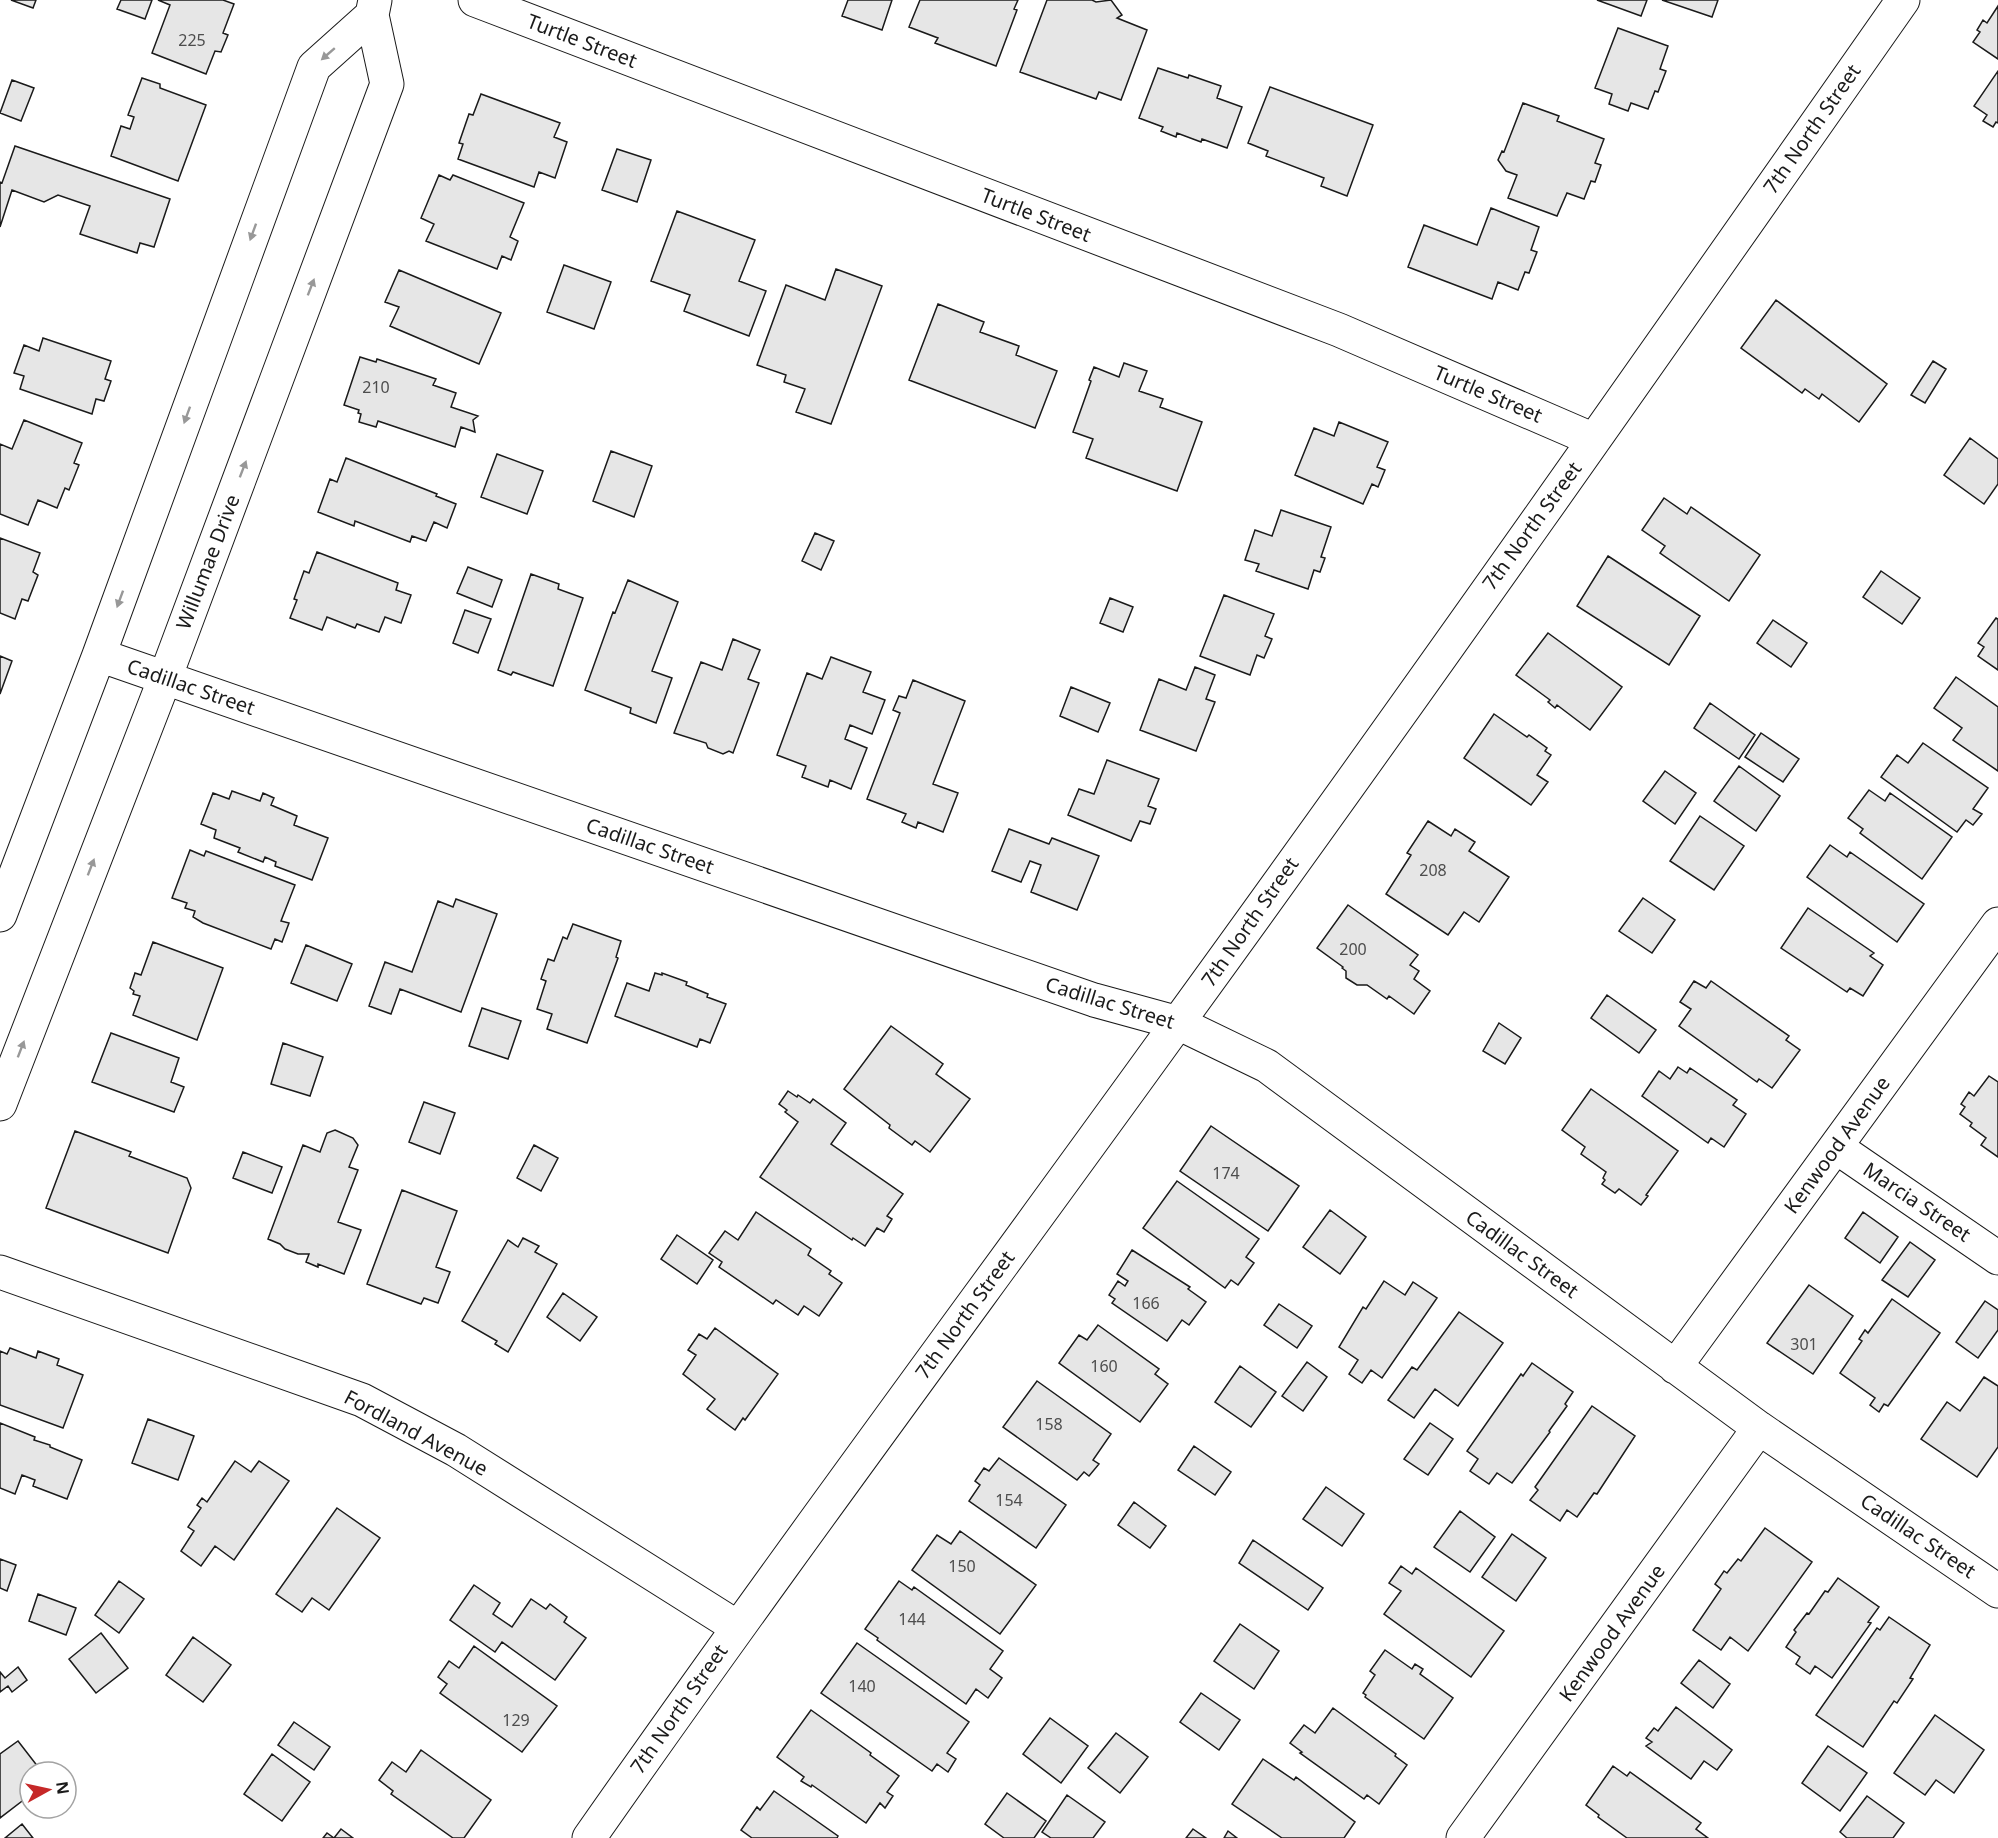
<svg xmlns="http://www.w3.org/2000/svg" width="1998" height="1838" viewBox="0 0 1998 1838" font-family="'Noto Sans',sans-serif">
  <rect width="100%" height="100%" fill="#fff"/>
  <!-- building -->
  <path fill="#e6e6e6" stroke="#1a1a1a" stroke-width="1.5" d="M11,0H36L33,8Z
    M121,0H152L145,19L117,9Z
    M158,0H223L234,4L223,33L228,35L221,52L215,51L206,74L152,53L170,5Z
    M848,0H892L882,30L842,16Z
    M920,0H1018L1014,9L1017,10L996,66L935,43L938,38L909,27Z
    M1047,0H1092L1096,2L1111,0L1122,15L1117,18L1147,30L1121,100L1099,92L1096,99L1020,72Z
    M1597,0H1647L1641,16Z
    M1662,0H1718L1712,17Z
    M1998,6V59L1973,42L1980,32L1977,30L1983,20L1987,23Z
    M1618,28L1668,46L1660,69L1666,71L1658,92L1655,91L1648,109L1631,103L1628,111L1609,104L1612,94L1595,88Z
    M1158,68L1188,78L1189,75L1221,86L1217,98L1242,107L1227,148L1202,139L1201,142L1177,133L1176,137L1161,131L1163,127L1139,118Z
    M1998,71V123L1996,122L1993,127L1983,121L1987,115L1974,106Z
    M142,78L160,84V88L206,105L178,181L111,156L121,126L130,129L134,117L128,115Z
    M12,80L34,88L21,121L0,113Z
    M1270,87L1373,125L1347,196L1321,186L1324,178L1266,156L1268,151L1248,143Z
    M481,94L560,123L554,137L567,142L555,178L539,172L534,187L458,159L463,144L459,143L469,114L473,115Z
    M1523,103L1559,116L1557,121L1604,139L1595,163L1601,165L1595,182L1591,181L1584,199L1567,193L1557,216L1508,198L1517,175L1506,171L1498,160L1502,151L1504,152Z
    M15,146L170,199L154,247L140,243L137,253L80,234L90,206L58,195L44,202L12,190L0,227V182L2,183Z
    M617,149L651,160L637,202L602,190Z
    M439,175L450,180L453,175L524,203L510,237L518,241L511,260L502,256L497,269L426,241L434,224L421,218Z
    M1491,208L1539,227L1531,250L1537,252L1529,273L1525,272L1518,290L1498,282L1492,299L1408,267L1424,225L1477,245Z
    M677,211L755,240L739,281L766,291L749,336L684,311L690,295L651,281Z
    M564,265L611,282L594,329L547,312Z
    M836,269L882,286L831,424L796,412L805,389L784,382L786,375L757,365L786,285L825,300Z
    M399,270L501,313L479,364L390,326L399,307L385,302Z
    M1776,300L1887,384L1859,422L1822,394L1819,399L1805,389L1802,393L1741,348Z
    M938,304L984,322L980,332L1019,346L1016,355L1057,371L1035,428L909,380Z
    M43,338L111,361L105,379L111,381L104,401L96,399L92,414L20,389L24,376L14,373L24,345L39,351Z
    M360,357L376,362L377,359L436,379L433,385L456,393L451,407L478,416L473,420L475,432L461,427L455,447L378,421L376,427L359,422L361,414L358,413L359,410L344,405Z
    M1933,361L1946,369L1925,403L1911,395Z
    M1124,363L1147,371L1139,391L1163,399L1160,407L1202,422L1177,491L1086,458L1093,439L1073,432L1091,381L1089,380L1094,367L1119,377Z
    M24,420L82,443L74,463L79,465L69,490L65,488L57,508L38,500L28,525L0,514V444L12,449Z
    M1339,422L1388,442L1377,467L1385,470L1378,487L1372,484L1363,504L1295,475L1314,428L1334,436Z
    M1970,438L1998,459V484L1984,504L1944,475Z
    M611,451L652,466L634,517L593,501Z
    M497,454L543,471L527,514L481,497Z
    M346,458L437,494L436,496L456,504L447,528L434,522L426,541L412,536L410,542L355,521L354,526L318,512L330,479L337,482Z
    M1664,498L1687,514L1691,507L1760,555L1729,601L1660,553L1665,546L1642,530Z
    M1281,510L1331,527L1321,557L1325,558L1320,572L1314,570L1308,589L1256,571L1259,564L1245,560L1255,530L1272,536Z
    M815,533L834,541L821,570L802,561Z
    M0,538L40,553L33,572L38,575L28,601L22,599L15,619L0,613Z
    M317,552L398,583L396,590L411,595L401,623L385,617L379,632L357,624L355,628L327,617L322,630L290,618L297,600L294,599L304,571L309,573Z
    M1608,556L1700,616L1669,665L1577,606Z
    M468,567L502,580L492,607L457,593Z
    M1881,571L1920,598L1902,624L1863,597Z
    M531,574L559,584L558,589L583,598L553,686L513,672L511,675L498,670Z
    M628,580L678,602L652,671L672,678L656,723L630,713L631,708L585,690L613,612L615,613Z
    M1224,595L1274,614L1265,636L1272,639L1264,658L1257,655L1250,675L1200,656Z
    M1110,598L1133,607L1123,632L1100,623Z
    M465,610L491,619L478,653L453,643Z
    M1996,618L1998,619V670L1978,656L1984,647L1978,643Z
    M1773,620L1807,643L1791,667L1757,643Z
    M1548,633L1622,687L1590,730L1557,705L1555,708L1548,702L1550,700L1516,675Z
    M733,639L760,650L748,679L759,683L733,753L729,751L723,754L708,748L706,743L674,733L701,662L722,670Z
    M0,656L12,661L0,694Z
    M831,657L871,672L863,692L885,700L872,734L850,725L845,739L867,748L851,789L830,780L828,787L802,777L806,766L777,755L807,673L822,679Z
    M1195,667L1215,675L1206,699L1215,702L1196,751L1140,730L1159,679L1186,690Z
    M1956,677L1998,707V771L1953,740L1962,728L1934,708Z
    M913,680L965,701L933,784L958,793L943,832L918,822L916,828L902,822L906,814L867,799L900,713L893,710L899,696L906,698Z
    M1071,687L1110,703L1098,732L1060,716Z
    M1710,703L1755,735L1739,759L1694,728Z
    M1494,714L1527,737L1529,735L1547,748L1545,751L1551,755L1537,775L1548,782L1531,805L1464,758Z
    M1761,733L1799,759L1783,782L1745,757Z
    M1923,743L1988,788L1973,809L1982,814L1973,825L1966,820L1957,832L1881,777L1897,755L1908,763Z
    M1107,760L1159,779L1148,806L1156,809L1150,824L1140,821L1131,841L1068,815L1079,789L1094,794Z
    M1739,766L1780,796L1756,831L1714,801Z
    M1665,771L1696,793L1675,824L1643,801Z
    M1869,790L1885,801L1890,793L1952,837L1922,879L1860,833L1863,829L1848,818Z
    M232,791L260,801L263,793L274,798L271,805L297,816L294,825L328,838L312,880L275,866L276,862L265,857L263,862L238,852L240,848L214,838L216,830L201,824L213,793L229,799Z
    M1700,816L1744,846L1714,890L1670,861Z
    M1428,821L1451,836L1455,829L1475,842L1469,851L1509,877L1479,922L1464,912L1448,935L1386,894L1411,855L1407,853Z
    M1009,829L1049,844L1052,838L1099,856L1077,910L1031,892L1041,865L1030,861L1021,882L992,871Z
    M1830,845L1847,857L1850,852L1924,904L1897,942L1807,877Z
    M190,850L204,856L206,851L295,885L281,921L289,923L282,942L275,939L271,949L203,923L193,917L195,911L185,908L187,903L172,898Z
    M1643,898L1675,920L1652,953L1619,931Z
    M456,899L497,914L461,1012L400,989L391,1014L369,1006L385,962L412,972L438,901L453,907Z
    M1348,905L1418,955L1410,965L1419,971L1414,979L1430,991L1414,1014L1389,996L1387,999L1367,985H1357L1346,978V971L1342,968L1343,967L1317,948Z
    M1808,908L1874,953L1870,956L1883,965L1863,996L1850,988L1847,992L1781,948Z
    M573,924L621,941L616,957L618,958L587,1043L547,1029L552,1014L537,1009L546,981L541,979L548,959L554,961L563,937L567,939Z
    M153,942L223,968L197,1040L133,1015L140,996L133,994L134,991L130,988L135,973L141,975Z
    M306,945L352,964L337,1001L291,983Z
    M655,973L662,975V973L687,982L686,985L708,994L707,997L726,1004L710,1043L700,1039L697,1047L615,1016L627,983L649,991Z
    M1694,981L1706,988L1711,981L1789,1036L1786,1040L1800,1050L1772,1088L1759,1079L1757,1082L1679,1026L1691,1009L1680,1002Z
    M1607,995L1656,1030L1639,1053L1591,1018Z
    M482,1008L521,1021L508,1059L469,1046Z
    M1499,1023L1521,1038L1505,1064L1483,1051Z
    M891,1026L943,1064L936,1074L970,1099L930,1152L915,1141L912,1145L889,1128L890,1125L844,1089Z
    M111,1033L179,1058L171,1082L184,1087L174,1112L92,1082Z
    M283,1043L323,1057L310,1096L271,1084Z
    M1678,1067L1687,1073L1690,1068L1737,1100L1733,1105L1746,1114L1724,1147L1711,1138L1708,1143L1642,1096L1659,1071L1670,1079Z
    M1989,1076L1998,1082V1157L1981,1145L1986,1138L1970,1126L1972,1123L1960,1114L1965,1107L1961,1104L1969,1092L1974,1096Z
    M1591,1089L1678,1151L1646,1195L1648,1196L1641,1205L1619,1189L1615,1193L1602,1184L1605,1180L1603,1178L1606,1172L1581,1154L1585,1147L1562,1130Z
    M788,1091L797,1097L798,1095L810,1103L813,1099L846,1123L831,1144L903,1194L887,1216L892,1219L884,1232L877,1228L865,1246L853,1238L852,1240L760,1177L798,1122L785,1112L787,1110L779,1104Z
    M424,1102L455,1113L440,1154L409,1142Z
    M1211,1126L1299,1186L1268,1231L1180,1171Z
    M335,1130L353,1138L358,1145L349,1167L358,1170L338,1222L361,1230L344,1274L318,1264V1267L306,1262L309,1254H298L285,1249L280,1244L268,1239L303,1145L320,1152L327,1133Z
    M75,1131L131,1152L129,1156L187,1178L191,1188L168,1253L46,1208Z
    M534,1145L558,1158L541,1191L517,1178Z
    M243,1152L282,1167L272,1193L233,1178Z
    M1177,1181L1259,1239L1246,1257L1254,1263L1238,1285L1231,1280L1225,1288L1143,1228Z
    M402,1190L457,1211L436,1267L450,1272L438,1303L424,1298L421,1304L367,1284Z
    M1330,1210L1366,1237L1340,1274L1303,1247Z
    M756,1212L811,1249L808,1255L831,1271L829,1274L842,1283L819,1316L804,1306L798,1315L776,1300L773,1304L719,1267L722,1262L709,1253L725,1231L738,1240Z
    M1863,1212L1898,1237L1880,1263L1845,1238Z
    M677,1235L713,1260L697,1284L661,1259Z
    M523,1238L539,1246L535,1252L557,1264L508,1352L495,1344L497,1341L462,1321L508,1240L518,1247Z
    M1910,1242L1935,1260L1908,1297L1882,1280Z
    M1132,1250L1190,1287L1188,1289L1206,1302L1189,1325L1182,1320L1167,1341L1112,1303L1115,1299L1109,1295L1118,1281L1125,1286L1128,1281L1117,1274Z
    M1384,1281L1405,1295L1413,1282L1437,1298L1382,1378L1371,1370L1362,1383L1349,1374L1358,1360L1339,1347L1363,1307L1366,1309Z
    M1809,1285L1853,1316L1813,1374L1767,1343Z
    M563,1293L597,1317L580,1341L547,1317Z
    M1892,1299L1940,1333L1888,1406L1884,1404L1879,1412L1870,1405L1875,1398L1840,1373L1862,1341L1859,1339L1865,1330L1868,1333Z
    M1985,1301L1998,1310V1330L1978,1358L1956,1342Z
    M1279,1304L1312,1326L1297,1348L1264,1325Z
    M1459,1312L1503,1343L1458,1406L1435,1389L1414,1418L1388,1400L1412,1367L1417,1370Z
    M1098,1325L1159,1369L1155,1374L1168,1384L1140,1422L1059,1363L1079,1335L1087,1340Z
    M715,1328L778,1374L745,1420L743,1418L735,1430L707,1409L715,1399L683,1374L696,1355L688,1350L699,1334L707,1339Z
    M10,1348L36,1358L38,1351L59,1359L57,1365L83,1375L63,1428L0,1405V1351L7,1354Z
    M1307,1362L1327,1377L1303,1411L1282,1396Z
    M1532,1363L1573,1392L1565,1404L1567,1406L1549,1431L1550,1432L1512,1483L1497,1473L1489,1484L1470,1471L1478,1459L1467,1451L1521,1374L1523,1376Z
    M1240,1366L1276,1392L1251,1427L1215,1402Z
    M1984,1377L1998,1386V1447L1977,1477L1921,1439L1947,1402L1960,1411Z
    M1037,1381L1111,1434L1093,1460L1099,1464L1089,1476L1084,1472L1077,1480L1003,1427Z
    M1592,1406L1635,1436L1597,1494L1594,1493L1577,1517L1567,1510L1560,1521L1530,1500L1538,1490L1535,1487Z
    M148,1419L194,1436L178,1480L132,1463Z
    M0,1423L35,1437L34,1440L50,1445V1447L82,1460L67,1499L33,1486L35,1480L22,1475L15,1494L0,1488Z
    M1430,1423L1453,1439L1428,1475L1404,1459Z
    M1194,1446L1231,1472L1215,1495L1178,1470Z
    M999,1458L1066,1505L1036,1548L969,1501L980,1485L975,1481L984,1468L989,1471Z
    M235,1461L251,1472L259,1461L289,1481L234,1560L215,1546L201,1566L181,1551L194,1531L188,1527L201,1508L197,1505L202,1498L207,1502Z
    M1326,1487L1364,1514L1342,1546L1303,1519Z
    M1134,1502L1166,1526L1150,1548L1118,1525Z
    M337,1508L380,1538L329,1610L312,1598L302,1612L276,1594Z
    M1460,1511L1495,1537L1470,1572L1434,1547Z
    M1765,1528L1812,1562L1748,1651L1730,1637L1721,1650L1693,1630L1721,1589L1715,1584L1724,1571L1727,1573L1738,1559L1741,1561Z
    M960,1531L1036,1585L1000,1634L912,1570L937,1535L951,1544Z
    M1512,1534L1546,1558L1516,1601L1482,1577Z
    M1253,1540L1323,1588L1308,1610L1239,1563Z
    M0,1559L16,1565L7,1591L0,1588Z
    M1401,1566L1412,1574L1416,1568L1504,1631L1471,1677L1384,1614L1401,1591L1389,1583Z
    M1838,1578L1879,1607L1868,1622L1871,1623L1832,1678L1815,1666L1810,1674L1796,1664L1800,1657L1786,1647L1796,1632L1794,1630L1807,1613L1809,1614L1825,1591L1828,1592Z
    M119,1581L144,1599L119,1633L95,1615Z
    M899,1581L912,1590L914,1587L1003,1651L990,1669L1002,1678L988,1698L976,1689L966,1704L877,1640L878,1638L865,1629Z
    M474,1585L500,1603L493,1614L512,1627L531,1599L546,1609L550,1604L567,1617L564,1622L586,1638L555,1680L502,1642L495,1652L450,1620Z
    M38,1594L76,1608L66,1635L29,1621Z
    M1889,1617L1930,1645L1910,1678L1913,1679L1897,1703L1894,1701L1863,1747L1816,1715L1877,1628L1880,1630Z
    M1240,1624L1279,1651L1254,1689L1214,1661Z
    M101,1633L128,1668L96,1693L69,1659Z
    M193,1637L231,1665L203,1702L166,1675Z
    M857,1643L969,1722L947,1753L956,1759L948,1772L937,1764L932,1771L821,1693Z
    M474,1646L557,1706L522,1752L440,1693L447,1684L438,1677L449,1661L459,1668Z
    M1385,1650L1412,1669L1415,1664L1423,1669L1420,1674L1453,1698L1424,1739L1365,1697L1366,1695L1363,1693L1375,1675L1370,1671Z
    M1699,1660L1730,1684L1713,1708L1681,1683Z
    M18,1667L27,1680L12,1692L8,1686L0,1692V1672L5,1678Z
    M1201,1693L1240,1720L1219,1750L1180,1722Z
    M1676,1707L1732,1750L1717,1770L1704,1761L1691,1779L1646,1746L1652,1742L1646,1738L1654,1728L1658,1731Z
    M1333,1708L1396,1754L1395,1756L1407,1765L1379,1804L1367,1795L1364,1799L1300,1753L1302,1752L1290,1743L1304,1725L1315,1733Z
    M811,1710L871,1753L870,1755L899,1776L887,1792L893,1796L885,1808L880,1803L866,1823L812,1785L811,1787L801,1781L804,1777L777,1757Z
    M1935,1715L1984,1750L1954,1793L1936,1780L1925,1795L1894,1773Z
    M1050,1718L1088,1746L1061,1783L1023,1754Z
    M294,1722L330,1747L314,1770L278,1745Z
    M1116,1733L1148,1757L1120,1793L1088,1768Z
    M18,1741L42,1772H30V1795L0,1818V1754Z
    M1828,1746L1867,1773L1840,1811L1802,1783Z
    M421,1750L491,1800L464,1838H453L391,1794L393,1791L379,1780L392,1762L406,1772Z
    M272,1754L310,1782L282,1821L244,1794Z
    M1263,1759L1294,1780L1296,1777L1355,1822L1344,1838H1282L1232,1804Z
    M1613,1766L1627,1776L1630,1772L1701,1823L1696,1829L1708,1838H1627L1598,1817L1599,1815L1586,1805Z
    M774,1791L838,1836L837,1838H752L741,1830L757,1807L760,1810Z
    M1007,1793L1046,1821L1034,1838H1004L985,1824Z
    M1067,1795L1105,1822L1093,1838H1051L1042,1832Z
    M1867,1796L1904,1823L1893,1838H1847L1840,1832Z
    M22,1824L33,1838H5Z
    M341,1829L353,1838H323L327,1833L334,1838Z
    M1193,1829L1206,1838H1186Z
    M1228,1831L1237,1838H1224Z"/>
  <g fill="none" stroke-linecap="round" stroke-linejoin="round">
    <defs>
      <path id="minor" d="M475,0L1339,330L1594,440
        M99,655L1094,1000L1178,1023L1267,1066L1759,1428L1998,1591
        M0,915L99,655L314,67L372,15
        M0,1104L165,678L387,84L372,15L375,0
        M1836,1147L1998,1258
        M0,1272L362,1400L456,1450L737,1627
        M1675,1367L1998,924
        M589,1838C780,1565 979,1298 1174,1028C1421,688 1662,344 1903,0
        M1463,1838L1759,1428"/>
    </defs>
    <!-- minor casing -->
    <use href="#minor" stroke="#1a1a1a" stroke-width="35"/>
    <!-- minor -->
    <use href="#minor" stroke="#fff" stroke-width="33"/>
  </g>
  <!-- one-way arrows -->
  <defs><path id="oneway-solid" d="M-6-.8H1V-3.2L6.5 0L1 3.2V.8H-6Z" transform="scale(1.5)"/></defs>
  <g fill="#989898">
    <use href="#oneway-solid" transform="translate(328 54) rotate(139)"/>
    <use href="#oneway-solid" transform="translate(253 232) rotate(110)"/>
    <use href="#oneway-solid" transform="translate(311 287) rotate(-69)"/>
    <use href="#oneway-solid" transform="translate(187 415) rotate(110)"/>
    <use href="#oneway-solid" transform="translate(243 469) rotate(-69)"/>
    <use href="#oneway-solid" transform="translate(120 599) rotate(110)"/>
    <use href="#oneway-solid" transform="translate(91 867) rotate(-69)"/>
    <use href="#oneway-solid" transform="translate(21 1049) rotate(-69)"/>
  </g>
  <g text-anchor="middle" stroke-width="4.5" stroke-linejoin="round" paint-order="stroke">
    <!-- number labels -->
    <g font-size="16" fill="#4d4d4d">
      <text x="192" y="46">225</text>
      <text x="376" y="393">210</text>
      <text x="1433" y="876">208</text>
      <text x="1353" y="955">200</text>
      <text x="1226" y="1179">174</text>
      <text x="1146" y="1309">166</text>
      <text x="1804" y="1350">301</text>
      <text x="1104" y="1372">160</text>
      <text x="1049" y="1430">158</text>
      <text x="1009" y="1506">154</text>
      <text x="962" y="1572">150</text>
      <text x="912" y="1625">144</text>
      <text x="862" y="1692">140</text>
      <text x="516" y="1726">129</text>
    </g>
    <!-- street labels -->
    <g font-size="20" fill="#1a1a1a" stroke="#fff">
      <text transform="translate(582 41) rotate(21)" y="7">Turtle Street</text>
      <text transform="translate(1812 129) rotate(-55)" y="7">7th North Street</text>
      <text transform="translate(1036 215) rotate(21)" y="7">Turtle Street</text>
      <text transform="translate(1488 394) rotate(23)" y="7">Turtle Street</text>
      <text transform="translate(1532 526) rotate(-54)" y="7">7th North Street</text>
      <text transform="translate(208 562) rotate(-69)" y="7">Willumae Drive</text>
      <text transform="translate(191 687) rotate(19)" y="7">Cadillac Street</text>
      <text transform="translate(650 846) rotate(19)" y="7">Cadillac Street</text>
      <text transform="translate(1250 922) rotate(-55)" y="7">7th North Street</text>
      <text transform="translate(1110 1003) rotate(17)" y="7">Cadillac Street</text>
      <text transform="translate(1837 1145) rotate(-54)" y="7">Kenwood Avenue</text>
      <text transform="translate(1917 1202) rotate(34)" y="7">Marcia Street</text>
      <text transform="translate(1522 1254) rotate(36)" y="7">Cadillac Street</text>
      <text transform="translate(965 1315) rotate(-54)" y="7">7th North Street</text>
      <text transform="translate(416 1433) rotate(28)" y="7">Fordland Avenue</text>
      <text transform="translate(1918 1536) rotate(34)" y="7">Cadillac Street</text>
      <text transform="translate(1612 1633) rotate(-54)" y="7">Kenwood Avenue</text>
      <text transform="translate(679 1709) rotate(-55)" y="7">7th North Street</text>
    </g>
  </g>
  <!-- north arrow -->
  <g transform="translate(48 1790) rotate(82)"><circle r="28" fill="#ffffff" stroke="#a3a3a3" stroke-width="1.5"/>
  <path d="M0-4.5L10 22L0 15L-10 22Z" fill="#c62828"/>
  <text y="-9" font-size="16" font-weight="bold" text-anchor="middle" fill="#1a1a1a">N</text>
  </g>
</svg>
